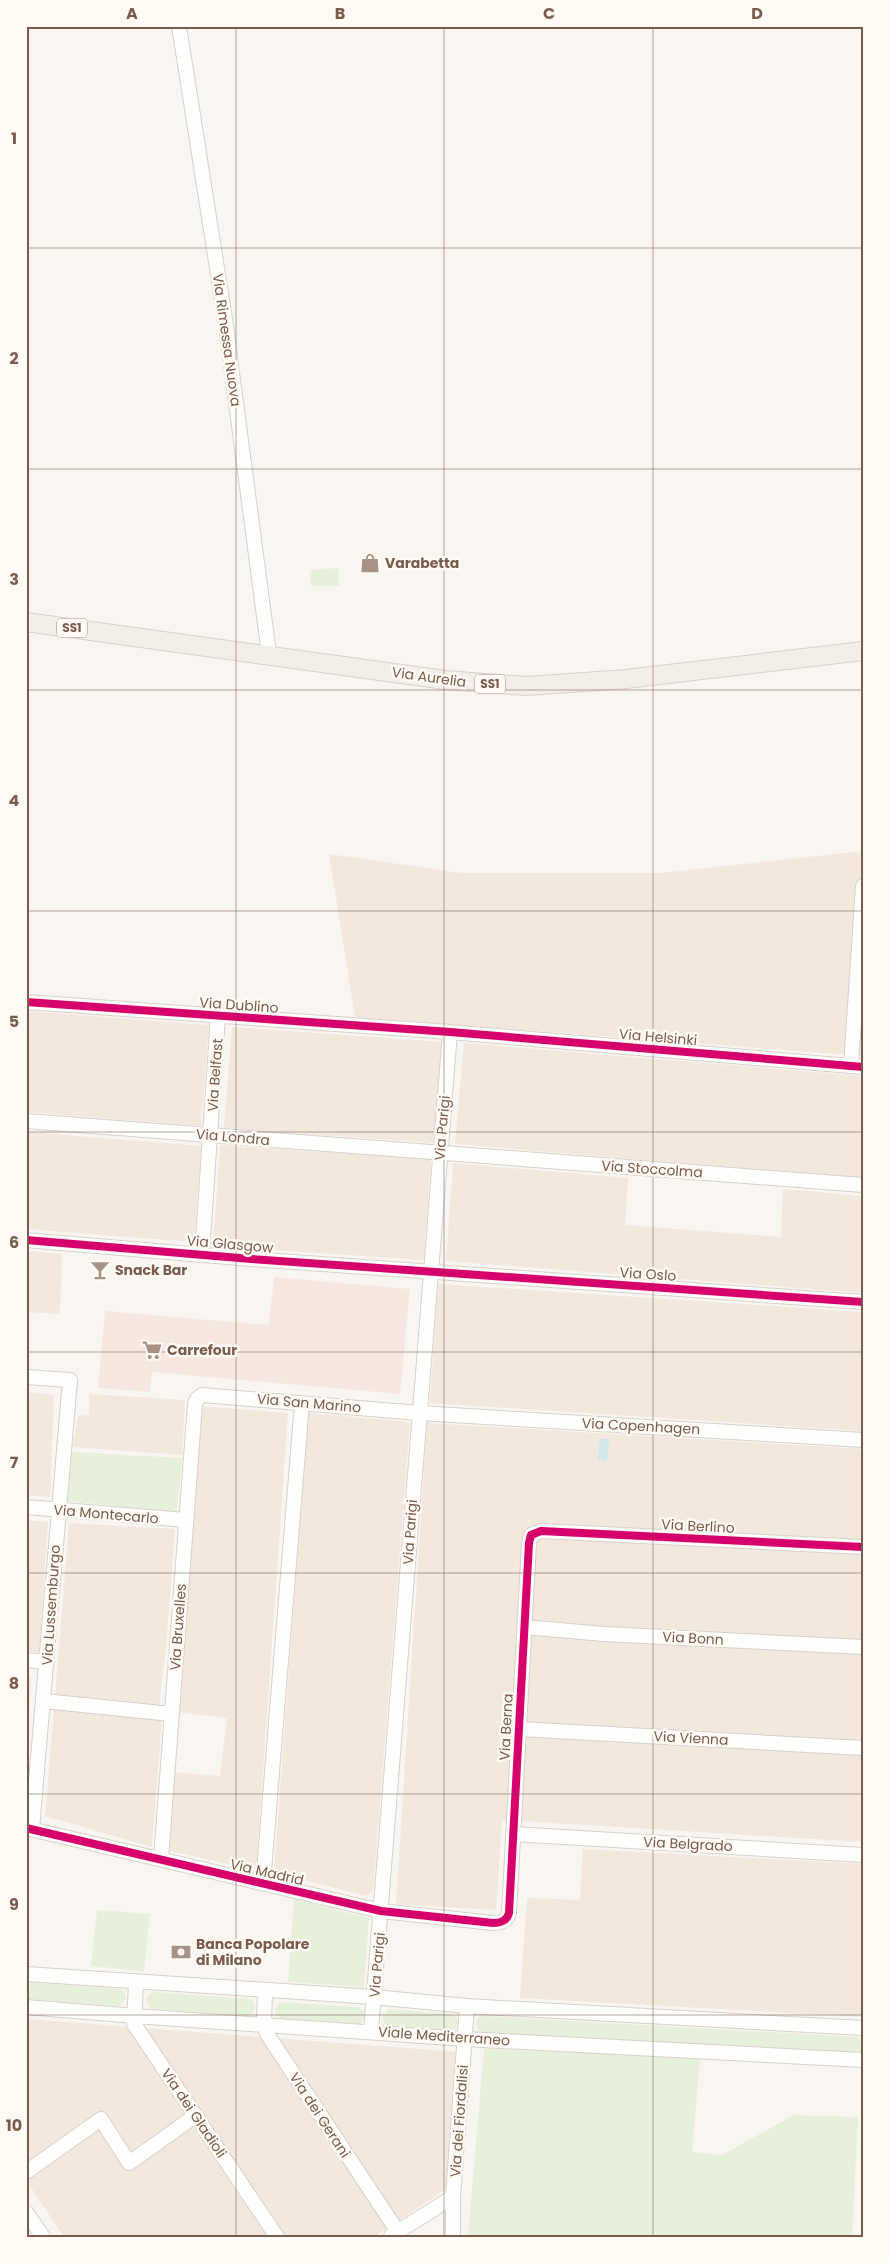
<svg xmlns="http://www.w3.org/2000/svg" width="889" height="2263" viewBox="0 0 889 2263" font-family="Poppins,sans-serif">
  <rect width="100%" height="100%" fill="#f9f5f0"/>
  <!-- residential -->
  <path fill="#f2e8de" d="M863,851V1056L355,1017L329,854L461,873H662Z
    M26,1011L209,1025L201,1126L26,1112Z
    M232,1027L443,1042L435,1143L224,1128Z
    M464,1043L863,1076V1178L455,1144Z
    M26,1132L201,1146L194,1242L26,1229Z
    M220,1145L431,1159L424,1260L213,1246Z
    M453,1163L628,1178L625,1225L781,1237L783,1189L863,1196V1293L446,1261Z
    M26,1251L62,1254L60,1314L26,1312Z
    M438,1284L863,1312V1431L430,1403Z
    M26,1392L54,1395L50,1497L26,1495Z
    M89,1394L185,1400L182,1455L73,1447L78,1416L89,1415Z
    M199,1406L288,1413L256,1870L165,1850L170,1772L220,1776L227,1718L177,1712Z
    M308,1413L410,1422L373,1891L366,1896L274,1872Z
    M427,1423L863,1449V1842L502,1820L496,1910L396,1904Z
    M26,1520L48,1522L39,1652L26,1651Z
    M69,1523L175,1529L166,1649L159,1706L55,1696Z
    M26,1677H31L26,1780Z
    M54,1710L162,1718L152,1847L45,1816Z
    M583,1849L863,1864V2017L520,1998L527,1898L580,1900Z
    M26,2019L459,2052L449,2187L374,2237H64L26,2180Z"/>
  <!-- commercial -->
  <path fill="#f6e8e1" d="M274,1277L410,1289L400,1394L152,1372L150,1392L98,1388L105,1311L269,1325Z"/>
  <!-- green -->
  <path fill="#e7f0db" d="M338,568L339,586H311L310,570Z
    M71,1452L182,1458L177,1512L66,1501Z
    M294,1899L369,1918L364,1987L288,1982Z
    M97,1910L150,1914L144,1971L91,1966Z
    M26,1982L120,1989L125,1993L126,1999L120,2006L26,1999Z
    M154,1992L250,1999L254,2002L255,2010L249,2016L153,2009L149,2006L146,2000L149,1994Z
    M280,2002L358,2007L363,2010L365,2017L360,2024L280,2018L276,2014L275,2009Z
    M389,2009L449,2014L457,2018C460,2024 456,2029 450,2031L388,2026L386,2025L382,2019L384,2014Z
    M483,2016L858,2037L863,2040V2050L859,2053L482,2033L478,2031L476,2024L477,2019Z
    M484,2049L700,2058L692,2152L722,2155L794,2115L858,2117L852,2237H468Z"/>
  <!-- water -->
  <path fill="#d0e8ea" d="M600,1439H609L607,1461L598,1460Z"/>
  <g fill="none" stroke-linecap="round" stroke-linejoin="round">
    <defs>
      <path id="minor" d="M179,26L225,319L269,654
        M26,1002L450,1032L863,1067
        M851,1066L863,886
        M26,1121L863,1185
        M26,1240L251,1259L863,1302
        M202,1254L218,1016
        M26,1377L70,1380L32,1829
        M26,1507L186,1520
        M524,1627L604,1634L863,1647
        M26,1660L47,1662
        M44,1701L171,1714
        M519,1729L863,1748
        M26,1828L381,1911L493,1923C501,1923 507,1921 509,1913L529,1543L531,1535L541,1531L863,1547
        M513,1834L863,1855
        M161,1859L195,1404L197,1399L202,1395L419,1413L863,1440
        M263,1883L302,1403
        M26,1974L374,1997L467,2006L863,2028
        M136,1983L134,2024L277,2237
        M265,1991L264,2024L267,2034L398,2232
        M26,2007L135,2016L465,2039L863,2060
        M371,2031L450,1032
        M26,2172L101,2119L129,2163L195,2116
        M26,2212L43,2237
        M391,2236L453,2197
        M453,2237V2197L467,2006"/>
      <path id="major" d="M26,622L445,680L527,686L626,679L863,651"/>
    </defs>
    <!-- minor casing -->
    <use href="#minor" stroke="#d7d1cb" stroke-width="16"/>
    <!-- major casing -->
    <use href="#major" stroke="#dad1cc" stroke-width="20"/>
    <!-- minor -->
    <use href="#minor" stroke="#fefefd" stroke-width="14"/>
    <!-- major -->
    <use href="#major" stroke="#f3eee8" stroke-width="18"/>
    <defs>
      <path id="cycleway" d="M26,1002L450,1032L863,1067
        M26,1240L251,1259L863,1302
        M26,1828L381,1911L493,1923C501,1923 507,1921 509,1913L529,1543L531,1535L541,1531L863,1547"/>
    </defs>
    <!-- cycleway casing -->
    <use href="#cycleway" stroke="#fffaf3" stroke-width="11"/>
    <!-- cycleway -->
    <use href="#cycleway" stroke="#d6006c" stroke-width="8"/>
  </g>
  <!-- grid -->
  <path fill="none" stroke="#7a5c4d" stroke-width="1" stroke-opacity="0.55" d="M236,26V2237M444,26V2237M653,26V2237M26,248H863M26,469H863M26,690H863M26,911H863M26,1132H863M26,1352H863M26,1573H863M26,1794H863M26,2015H863"/>
  <!-- icons -->
  <defs>
    <symbol id="shop-bare" viewBox="-9 -9 18 18"><path d="M-5-2.5h2.3a2.7 3.5 0 0 1 5.4 0H5L5.5 6h-11ZM-1.5-2.5h3a1.5 2.3 0 0 0-3 0Z" fill="#a69286" stroke="#fffaf3" stroke-width="2.5" paint-order="stroke"/></symbol>
    <symbol id="bar-bare" viewBox="-9 -9 18 18"><path d="M-6-5H6L.8 .8V4.5H3.5V6h-7V4.5H-.8V.8Z" fill="#a69286" stroke="#fffaf3" stroke-width="2.5" paint-order="stroke"/></symbol>
    <symbol id="supermarket-bare" viewBox="-9 -9 18 18"><path d="M-6-5.5h2.5l.6 2H6L4.5 2H-2.5L-4.4-4H-6ZM-1.5 3.2a1.3 1.3 0 1 0 .1 0ZM3 3.2a1.3 1.3 0 1 0 .1 0Z" fill="#a69286" stroke="#fffaf3" stroke-width="2.5" paint-order="stroke"/></symbol>
    <symbol id="bank-bare" viewBox="-9 -9 18 18"><path d="M-6-4H6V4H-6ZM0-2.3a2.3 2.3 0 1 0 0 4.6a2.3 2.3 0 1 0 0-4.6Z" fill="#a69286" stroke="#fffaf3" stroke-width="2.5" paint-order="stroke"/></symbol>
  </defs>
  <g fill-rule="evenodd">
    <use href="#shop-bare" x="356" y="549" width="28" height="28"/>
    <use href="#bar-bare" x="86" y="1256" width="28" height="28"/>
    <use href="#supermarket-bare" x="138" y="1336" width="28" height="28"/>
    <use href="#bank-bare" x="167" y="1938" width="28" height="28"/>
  </g>
  <g text-anchor="middle" stroke-width="5" stroke-linejoin="round" paint-order="stroke">
    <!-- shield labels -->
    <g fill="#fffaf3" stroke="#a28b7f" stroke-width="1">
      <rect x="57" y="618.5" width="30" height="19" rx="4"/>
      <rect x="475" y="674.5" width="30" height="19" rx="4"/>
    </g>
    <g font-size="12" font-weight="bold" fill="#7a5c4d">
      <text x="72" y="632">SS1</text>
      <text x="490" y="688">SS1</text>
    </g>
    <!-- street labels -->
    <g font-size="14" fill="#7a5c4d" stroke="#fffaf3">
      <text transform="translate(227 340) rotate(82)" y="5">Via Rimessa Nuova</text>
      <text transform="translate(429 677) rotate(8)" y="5">Via Aurelia</text>
      <text transform="translate(239 1005) rotate(4)" y="5">Via Dublino</text>
      <text transform="translate(658 1037) rotate(5)" y="5">Via Helsinki</text>
      <text transform="translate(215 1075) rotate(-86)" y="5">Via Belfast</text>
      <text transform="translate(442 1128) rotate(-85)" y="5">Via Parigi</text>
      <text transform="translate(233 1137) rotate(5)" y="5">Via Londra</text>
      <text transform="translate(652 1169) rotate(4)" y="5">Via Stoccolma</text>
      <text transform="translate(230 1244) rotate(5)" y="5">Via Glasgow</text>
      <text transform="translate(648 1274) rotate(4)" y="5">Via Oslo</text>
      <text transform="translate(309 1403) rotate(5)" y="5">Via San Marino</text>
      <text transform="translate(641 1426) rotate(3)" y="5">Via Copenhagen</text>
      <text transform="translate(106 1514) rotate(5)" y="5">Via Montecarlo</text>
      <text transform="translate(698 1526) rotate(3)" y="5">Via Berlino</text>
      <text transform="translate(410 1532) rotate(-86)" y="5">Via Parigi</text>
      <text transform="translate(51 1605) rotate(-86)" y="5">Via Lussemburgo</text>
      <text transform="translate(178 1627) rotate(-86)" y="5">Via Bruxelles</text>
      <text transform="translate(693 1638) rotate(3)" y="5">Via Bonn</text>
      <text transform="translate(506 1727) rotate(-87)" y="5">Via Berna</text>
      <text transform="translate(691 1738) rotate(3)" y="5">Via Vienna</text>
      <text transform="translate(688 1844) rotate(3)" y="5">Via Belgrado</text>
      <text transform="translate(267 1872) rotate(13)" y="5">Via Madrid</text>
      <text transform="translate(377 1965) rotate(-85)" y="5">Via Parigi</text>
      <text transform="translate(444 2036) rotate(4)" y="5">Viale Mediterraneo</text>
      <text transform="translate(194 2113) rotate(56)" y="5">Via dei Gladioli</text>
      <text transform="translate(320 2115) rotate(57)" y="5">Via dei Gerani</text>
      <text transform="translate(459 2121) rotate(-86)" y="5">Via dei Fiordalisi</text>
    </g>
    <!-- poi labels -->
    <g font-size="14" font-weight="bold" fill="#7a5c4d" stroke="#fffaf3" text-anchor="start">
      <text x="385" y="568">Varabetta</text>
      <text x="115" y="1275">Snack Bar</text>
      <text x="167" y="1355">Carrefour</text>
      <text x="196" y="1949">Banca Popolare<tspan x="196" dy="16">di Milano</tspan></text>
    </g>
  </g>
  <!-- border -->
  <rect width="889" height="2263" fill="none" stroke="#fffaf3" stroke-width="55"/>
  <rect x="28" y="28" width="834" height="2208" fill="none" stroke="#7a5c4d" stroke-width="2"/>
  <g font-size="16" text-anchor="middle" font-weight="bold" fill="#7a5c4d">
    <text x="132" y="19">A</text>
    <text x="340" y="19">B</text>
    <text x="549" y="19">C</text>
    <text x="757" y="19">D</text>
    <text x="14" y="144">1</text>
    <text x="14" y="364">2</text>
    <text x="14" y="585">3</text>
    <text x="14" y="806">4</text>
    <text x="14" y="1027">5</text>
    <text x="14" y="1248">6</text>
    <text x="14" y="1468">7</text>
    <text x="14" y="1689">8</text>
    <text x="14" y="1910">9</text>
    <text x="14" y="2131">10</text>
  </g>
</svg>
